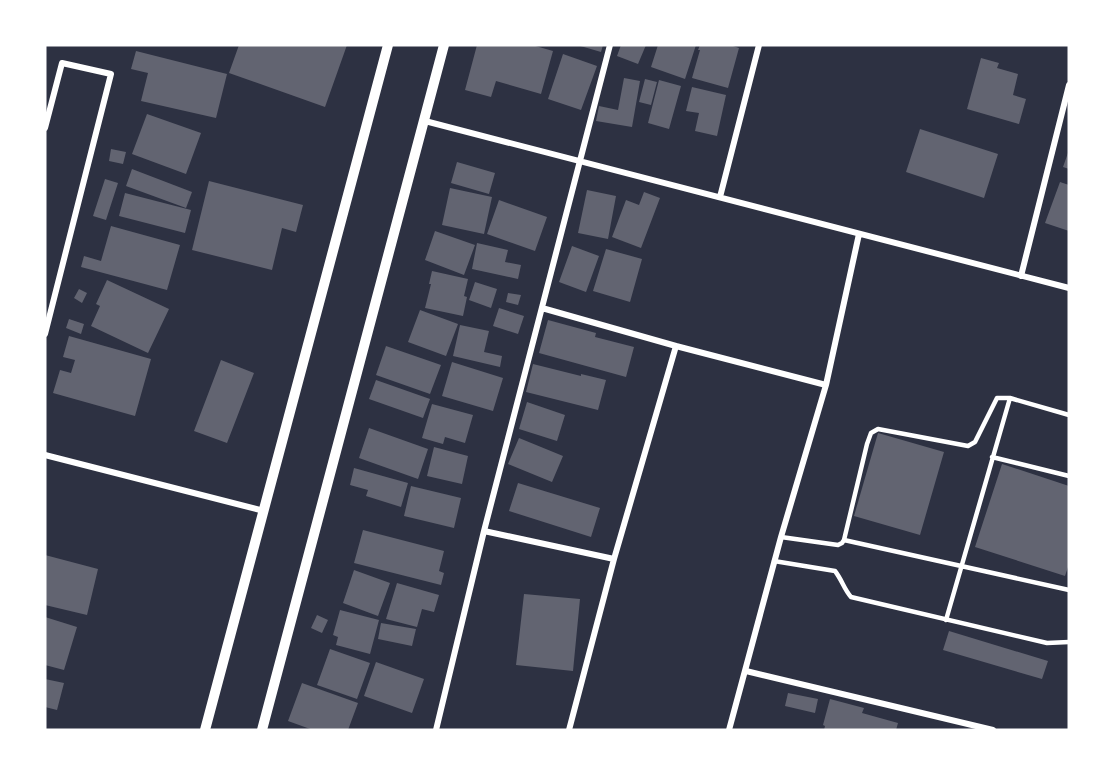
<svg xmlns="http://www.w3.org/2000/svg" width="1114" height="775" viewBox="0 0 1114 775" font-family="'Titillium Web',sans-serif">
  <rect width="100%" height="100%" fill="#2d3142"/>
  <!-- building -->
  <path fill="#626471" d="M239,45H347L325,107L229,73Z
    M477,45H532L553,51L541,94L496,81L491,97L465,90Z
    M577,45H603L601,52Z
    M621,45H646L638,64L617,56Z
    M658,45H696L685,79L651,67Z
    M700,45H730L739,48L728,88L692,78L700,50H698Z
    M136,51L227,74L216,118L141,101L148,73L131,69Z
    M563,54L597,66L581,110L548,99Z
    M981,58L999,63L997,68L1018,74L1013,95L1026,99L1019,124L967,109Z
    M624,78L640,81L632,127L596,121L599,106L618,110Z
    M645,79L657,82L651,105L639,102Z
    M659,80L681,86L669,129L648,123Z
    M692,87L726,95L717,136L695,131L699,113L686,111Z
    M147,114L201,133L186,174L132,154Z
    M920,129L998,154L984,198L906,172Z
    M111,149L126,152L123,164L109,161Z
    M1069,150V169L1063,167Z
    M457,162L495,173L489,194L451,183Z
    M132,169L192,192L186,208L126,186Z
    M105,179L118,183L106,220L93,216Z
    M209,181L303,205L296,232L282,228L272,270L192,250Z
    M1060,182L1069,185V231L1045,223Z
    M450,188L492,197L484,234L442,225Z
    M587,190L616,196L608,239L578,233Z
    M644,192L660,198L641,248L612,237L626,200L639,205Z
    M125,193L191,210L185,233L119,216Z
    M499,200L547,217L535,251L487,234Z
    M111,226L180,245L167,290L81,267L84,256L101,261Z
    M435,231L475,245L464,275L425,260Z
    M477,243L508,250L505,262L521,265L518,279L472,269Z
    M572,246L599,256L586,292L559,282Z
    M606,249L642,259L630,302L593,291Z
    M432,271L468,279L464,296L467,297L463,316L425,308L431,284H429Z
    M107,280L169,309L148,353L91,326L100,306L96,304Z
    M475,282L497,289L491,308L469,300Z
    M79,289L87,293L82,303L74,298Z
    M508,293L521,295L518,305L506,302Z
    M499,308L524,316L518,334L493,326Z
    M420,310L458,324L446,356L408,342Z
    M69,319L84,324L81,334L66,328Z
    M548,320L596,333L595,337L634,347L626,377L539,353Z
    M460,325L489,331L484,352L502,356L500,367L453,356Z
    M69,336L151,359L135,416L53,393L60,370L71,373L75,360L63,357Z
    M386,346L441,365L430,394L376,375Z
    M221,360L254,373L227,443L194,431Z
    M452,362L503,378L493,411L442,396Z
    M533,364L581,376V374L606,380L598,410L526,392Z
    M376,380L430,399L423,418L369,399Z
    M527,402L565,415L557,441L519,429Z
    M432,404L473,415L465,443L445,437L443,444L422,438Z
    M369,428L428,449L418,479L359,458Z
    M878,433L944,452L920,535L854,516Z
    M519,438L563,456L552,482L508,464Z
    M434,447L468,456L462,484L427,476Z
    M1002,464L1069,486V564L1065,576L975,547Z
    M354,468L408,483L401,507L366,496L368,490L350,485Z
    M518,483L600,508L591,537L509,511Z
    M411,486L461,498L454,528L404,516Z
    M363,530L444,551L439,571L444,573L441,585L354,563Z
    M45,555L98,569L87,615L45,605Z
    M354,570L390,583L378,616L343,603Z
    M397,583L439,595L434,612L422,609L417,627L386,619Z
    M524,594L580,599L573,671L516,665Z
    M340,610L379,620L370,654L336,645L338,637L333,635Z
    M317,615L328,620L322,633L311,628Z
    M45,617L77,627L64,670L45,665Z
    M381,623L416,629L412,646L378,639Z
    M949,631L1048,661L1042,679L943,650Z
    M330,649L370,663L357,699L317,685Z
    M376,662L424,679L412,713L364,696Z
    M45,679L64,683L57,710L45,707Z
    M302,683L358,703L348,730H313L288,721Z
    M788,693L818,699L815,713L785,706Z
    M830,699L864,708L862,713L898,723L896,730H824L825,726L823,725Z"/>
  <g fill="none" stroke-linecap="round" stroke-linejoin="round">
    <!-- service -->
    <path stroke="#fff" stroke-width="4.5" d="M992,457L1069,476
      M781,537L838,545L842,543L844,540L867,444L871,433L878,429L968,446L975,442L997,398H1010L1069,415
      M844,540L1069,590
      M774,561L835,571C842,580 844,589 851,597L1047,643L1069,642
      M946,620L1010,398"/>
    <!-- minor -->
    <path stroke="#fff" stroke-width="6" d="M425,121L1069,288
      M45,128L62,63L111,74L45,334
      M720,197L759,45
      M1021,276L1069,85
      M542,308L676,346L826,385
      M45,455L264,511
      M484,531L614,559
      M746,671L993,730
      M436,730L484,531L610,45
      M569,730L614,559L676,346
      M729,730L781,537L826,385L859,234"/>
    <!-- tertiary -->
    <path stroke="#fff" stroke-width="10" d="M205,730L388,45
      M262,730L444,45"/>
  </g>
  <!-- border -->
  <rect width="1114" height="775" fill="none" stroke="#ffffff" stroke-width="93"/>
</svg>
